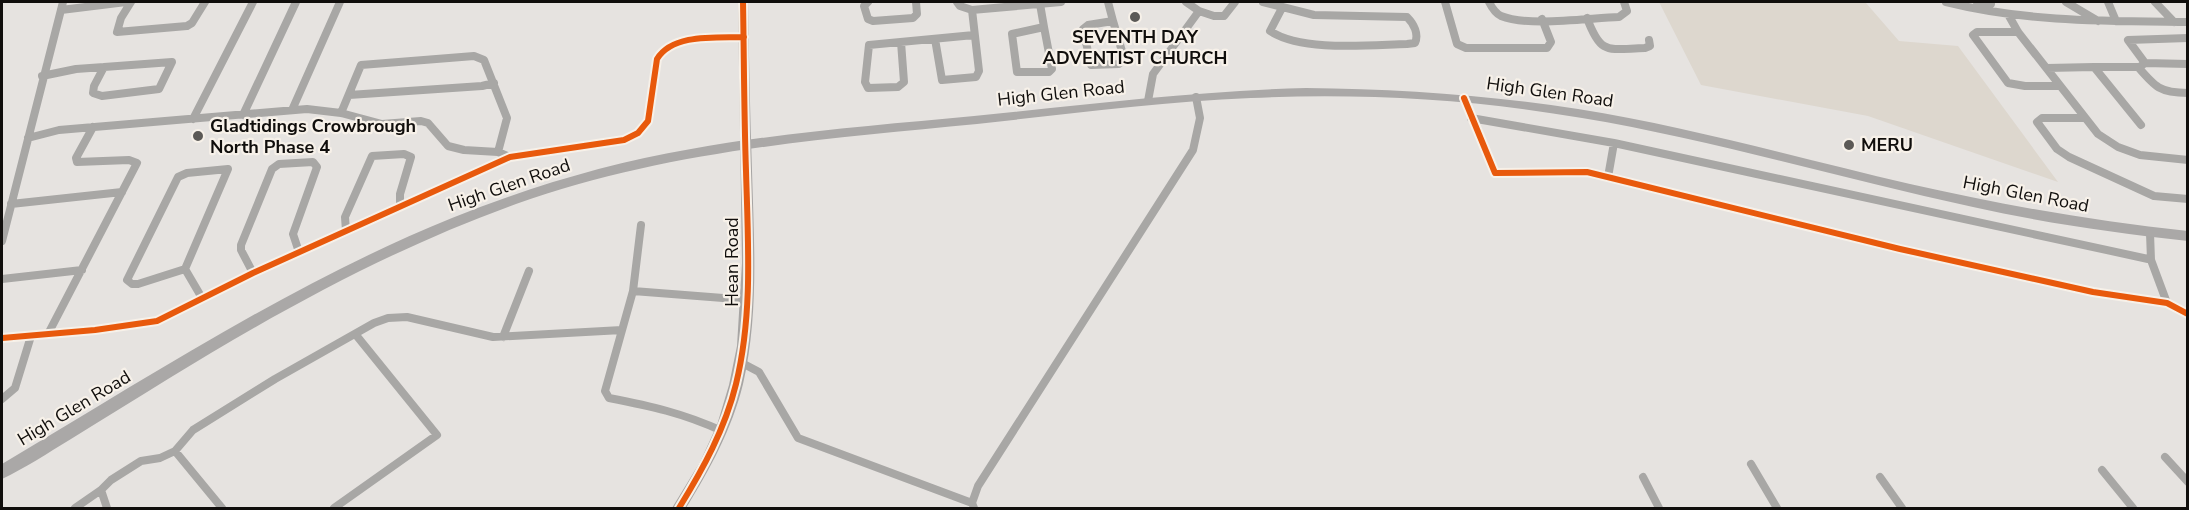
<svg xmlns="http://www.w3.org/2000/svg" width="2189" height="510" viewBox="0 0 2189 510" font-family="'Nunito Sans',sans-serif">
  <rect width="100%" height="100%" fill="#e6e3e0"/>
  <!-- built -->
  <path fill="#ddd7ce" d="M1659,2H1867L1866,3L1899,41L1958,46L2058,182L1868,116L1701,85Z"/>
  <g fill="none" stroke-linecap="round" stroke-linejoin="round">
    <!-- street -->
    <path stroke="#a8a7a5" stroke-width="8" d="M131,2L121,18L117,32L187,26L192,23L205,2
      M868,2L864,6L868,19L873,21L913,18L917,14L916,2
      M957,2L960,6L972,10L1061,2
      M1108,2L1113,21
      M1263,2L1314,15L1407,17C1414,24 1419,34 1415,43L1407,44C1369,45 1302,52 1270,31L1282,8
      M1445,2L1457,44L1466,48H1547L1551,42L1542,19
      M1489,2C1492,8 1495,13 1501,16C1528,27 1589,18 1619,17L1627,11L1624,2
      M1946,2C2026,22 2106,21 2188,22
      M1977,2L1991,4
      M2066,2L2098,21
      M2108,2L2116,21
      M2155,2L2174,22
      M1040,4L1044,27
      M61,10L126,2
      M1199,11L1214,16H1224L1235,2
      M2009,16L2018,32L2098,134L2118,147L2140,155L2188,160
      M1587,18C1601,56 1608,49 1645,48L1650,46L1649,40
      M1113,21L1124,58L1119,64L1091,65L1083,29L1088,25Z
      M1044,27L1052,69L1049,72H1017L1012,34Z
      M2018,32H1977L1973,35L2008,83L2025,86H2060
      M935,39L942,80L976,77L979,71L972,10
      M901,42L904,82L898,87L868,88L865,82L869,45L974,35
      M172,62L159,89L102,96L93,93L94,86L104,67Z
      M2145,63L2128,40L2188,38
      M2141,66L2145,63L2188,64
      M2047,68L2094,67
      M42,76L76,69L104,67
      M349,95L482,86L494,83
      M1464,98L1495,173L1587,172L1900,249L2093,292L2167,303L2188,314
      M1148,101L1153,74L1199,11L1186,2
      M292,110L340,2
      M341,113L361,65L474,56L484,60L507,118L498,152
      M243,115L296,2
      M1471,118L1614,143L2148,259
      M2084,118H2042L2037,122L2057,149L2069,157L2154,196L2188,199
      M193,119L253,2
      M2141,125L2094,67H2138C2155,87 2160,93 2188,93
      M28,138L59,130L307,109L341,113L382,124L421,121L428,123L448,146L464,150L498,152L510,157
      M228,169L185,269L138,284H132L127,280L178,177L187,173Z
      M1608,177L1614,143
      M11,204L122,192
      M641,225L633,291L605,391L609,398C650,406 683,413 722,431
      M346,231L345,217L372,156L404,154L411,157L400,194V206
      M2150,233L2151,260L2167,303
      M2,241L63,2
      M185,269L202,298
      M253,273L241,250V245L272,169L279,164L313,162L317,167L293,234L299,252
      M2,279L82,270
      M633,291L749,300
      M48,334L137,163L129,160L77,162L76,158L93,127
      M503,337L529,271
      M2,338L95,330L157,321L253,273L510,157L624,140L638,133L648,121L657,59C673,33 717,38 744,37
      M742,363L759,372L798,438L972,503
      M2,399L15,388L31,336
      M175,451L222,508
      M2165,457L2188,482
      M1751,464L1777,508
      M2102,470L2133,508
      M1643,477L1659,508
      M1880,477L1902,508
      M75,508L101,490
      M107,508L101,490L111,480L141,461L160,458L175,451L193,430L275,379L374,323L388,318L407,317L493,337L622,330
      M334,508L437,435L356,335
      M974,508L972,503L978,486L1193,150L1200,118L1196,97"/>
    <!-- secondary -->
    <path fill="#a7a5a4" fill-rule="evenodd" d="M738,2H748C749,58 750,115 752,171C754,242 759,315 743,384C732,429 710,469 686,508H672L700,462L717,425L729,385L737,346L742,263Z"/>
    <!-- primary -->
    <path fill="#aaa8a7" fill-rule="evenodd" d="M1306,88C1397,89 1487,95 1578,109C1690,127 1799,158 1910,184C2002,205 2094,221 2188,231V241C2115,233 2044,223 1973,207C1842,179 1714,140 1582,118C1473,99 1361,93 1251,98C1159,102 1068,114 977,124C821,139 665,151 516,204C393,248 279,311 168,379C136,399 103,419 71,439C48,453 25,468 2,479V464C149,377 292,283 452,218C529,187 609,163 691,149C785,132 880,125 974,116C1085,105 1195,91 1306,88Z"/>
    <defs>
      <path id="cycleway" d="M1464,98L1495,173L1587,172L1900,249L2093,292L2167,303L2188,314
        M2,338L95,330L157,321L253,273L510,157L624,140L638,133L648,121L657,59C673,33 717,38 744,37
        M679,508C703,469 725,429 736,384C753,315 748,242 746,171C744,115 744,58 743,2"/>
    </defs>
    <!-- cycleway casing -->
    <use href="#cycleway" stroke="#f7f1e9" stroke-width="10"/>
    <!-- cycleway -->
    <use href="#cycleway" stroke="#e8590c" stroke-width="6"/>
  </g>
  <!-- markers -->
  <g fill="#5b5956" stroke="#f7f1e9" stroke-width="2">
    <circle cx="1135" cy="17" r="6"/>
    <circle cx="198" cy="136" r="6"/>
    <circle cx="1849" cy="145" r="6"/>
  </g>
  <g text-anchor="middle" stroke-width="4.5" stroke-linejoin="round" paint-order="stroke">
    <!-- poi labels -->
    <g font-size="18" font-weight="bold" fill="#100e0c" stroke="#f7f1e9" text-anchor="start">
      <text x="1135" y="43" text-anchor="middle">SEVENTH DAY<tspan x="1135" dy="21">ADVENTIST CHURCH</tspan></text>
      <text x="210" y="132">Gladtidings Crowbrough<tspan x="210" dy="21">North Phase 4</tspan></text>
      <text x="1861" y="151">MERU</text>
    </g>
    <!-- street labels -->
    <g font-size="18" fill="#100e0c" stroke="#f7f1e9">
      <text transform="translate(1550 92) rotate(8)" y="6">High Glen Road</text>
      <text transform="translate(1061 93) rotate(-6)" y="6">High Glen Road</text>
      <text transform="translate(509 185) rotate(-19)" y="6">High Glen Road</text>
      <text transform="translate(2026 194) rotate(11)" y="6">High Glen Road</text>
      <text transform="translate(732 262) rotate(-90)" y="6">Hean Road</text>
      <text transform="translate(74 408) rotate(-31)" y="6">High Glen Road</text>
    </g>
  </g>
  <!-- border -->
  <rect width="2189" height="510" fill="none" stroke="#100e0c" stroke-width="6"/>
</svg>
